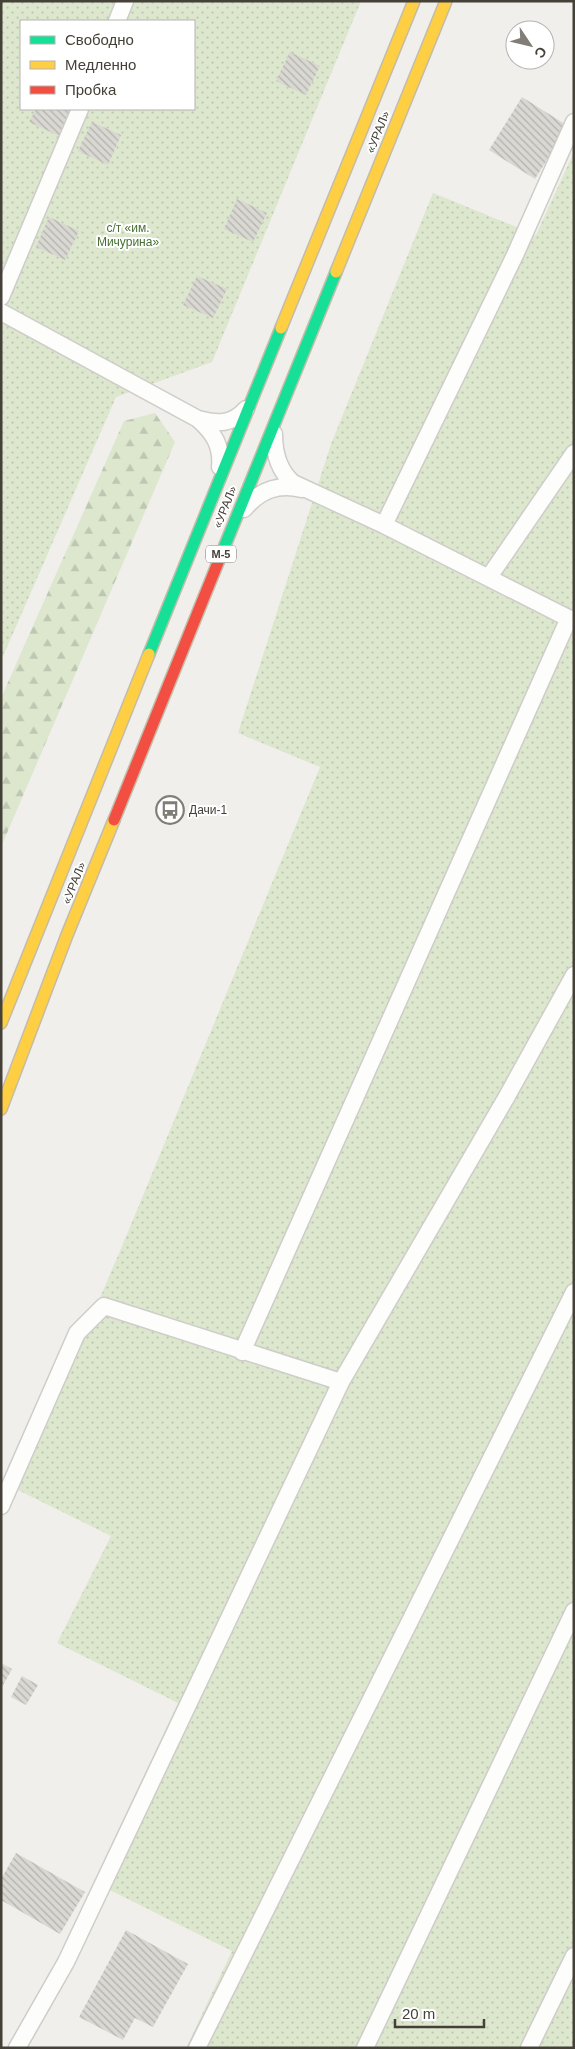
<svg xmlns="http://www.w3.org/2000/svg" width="575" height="2049" viewBox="0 0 575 2049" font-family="Helvetica,sans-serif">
  <defs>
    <pattern id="forest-firs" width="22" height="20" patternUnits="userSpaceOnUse" patternTransform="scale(1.25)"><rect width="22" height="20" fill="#dce7ce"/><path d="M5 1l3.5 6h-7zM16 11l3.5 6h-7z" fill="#bec7b2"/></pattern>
    <pattern id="garden-dots" width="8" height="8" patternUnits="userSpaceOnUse" patternTransform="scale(1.25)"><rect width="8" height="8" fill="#dce7ce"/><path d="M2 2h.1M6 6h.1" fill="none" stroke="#bec7b2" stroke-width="1.8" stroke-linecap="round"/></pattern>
    <pattern id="building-back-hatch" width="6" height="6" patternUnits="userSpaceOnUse" patternTransform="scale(1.25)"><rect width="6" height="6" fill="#d9d8d3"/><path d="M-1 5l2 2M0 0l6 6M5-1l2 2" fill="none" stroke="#b2b1ac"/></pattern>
  </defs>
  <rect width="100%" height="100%" fill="#f0efeb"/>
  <!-- forest -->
  <path fill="url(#forest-firs)" d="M155,413L175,442L1,847V698L124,421Z"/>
  <!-- garden -->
  <path fill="url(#garden-dots)" fill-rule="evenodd" d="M1,1H361L212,362L116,397L1,661ZM21,21H194V109H21Z
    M574,152V2048H186L232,1951L94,1882L178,1703L57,1643L111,1536L18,1490L123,1244L320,767L238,733L331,444L433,193L536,235Z"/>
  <!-- building -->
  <path fill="url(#building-back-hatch)" d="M290,52L320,66L306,95L276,81Z
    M522,97L568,126L535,179L489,150Z
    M36,109H72L59,136L29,122Z
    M92,122L121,135L108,165L78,151Z
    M237,199L267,213L253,242L224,229Z
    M49,217L79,231L65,260L36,247Z
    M197,276L227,289L213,318L183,305Z
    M1,1663L12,1669L1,1689Z
    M22,1676L38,1685L26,1705L11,1697Z
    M16,1853L85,1892L60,1934L1,1900V1879Z
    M126,1930L188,1964L153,2027L135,2018L123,2040L79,2017Z"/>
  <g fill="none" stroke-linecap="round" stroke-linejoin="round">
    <defs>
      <path id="lane" d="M117,21L125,1
        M1,297L80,109
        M1,312L198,419C214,433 222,446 220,467
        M198,419C217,424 232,425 246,409
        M274,434C274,453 278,470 293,483L384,525L574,621
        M244,509C260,490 278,483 302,489
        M384,525L515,255L574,122
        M489,577L574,453
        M242,1352L569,618
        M1,1506L77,1333L104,1306L341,1382
        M17,2048L66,1962L341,1382L506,1098L574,975
        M197,2048L574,1292
        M365,2048L574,1611
        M529,2048L574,1956"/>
      <path id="fast" d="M219,560L336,272
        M149,654L281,328"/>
      <path id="slow" d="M336,272L446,1
        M281,328L414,1
        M1,1023L149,654
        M1,1109L67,935L114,820"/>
      <path id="jam" d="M114,820L219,560"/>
    </defs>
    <!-- lane casing -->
    <use href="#lane" stroke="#cecdc9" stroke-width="19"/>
    <!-- fast casing -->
    <use href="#fast" stroke="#c4bcaa" stroke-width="14"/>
    <!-- slow casing -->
    <use href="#slow" stroke="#c4bcaa" stroke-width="14"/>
    <!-- jam casing -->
    <use href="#jam" stroke="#c4bcaa" stroke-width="14"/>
    <!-- lane -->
    <use href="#lane" stroke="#fdfdfc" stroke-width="16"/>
    <!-- fast -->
    <use href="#fast" stroke="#16e098" stroke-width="11"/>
    <!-- slow -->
    <use href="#slow" stroke="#ffcf43" stroke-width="11"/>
    <!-- jam -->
    <use href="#jam" stroke="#f24e42" stroke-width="11"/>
  </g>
  <!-- icons -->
  <defs>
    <symbol id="bus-ring" viewBox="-11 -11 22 22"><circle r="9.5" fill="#fff" stroke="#817e77" stroke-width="1.5"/><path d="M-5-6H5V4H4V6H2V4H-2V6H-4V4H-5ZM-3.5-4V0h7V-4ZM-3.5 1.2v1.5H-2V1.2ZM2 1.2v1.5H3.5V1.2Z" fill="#817e77"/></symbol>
  </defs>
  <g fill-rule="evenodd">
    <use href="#bus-ring" x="154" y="794" width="32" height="32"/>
  </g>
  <g text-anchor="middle" stroke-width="4" stroke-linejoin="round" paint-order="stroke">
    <!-- shield labels -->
    <rect fill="#fff" stroke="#7d7a74" stroke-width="1" x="206" y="545.5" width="30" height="17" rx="4"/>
    <g font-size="11" font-weight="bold" fill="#454138">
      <text x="221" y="558">М-5</text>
    </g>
    <!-- street labels -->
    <g font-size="12" fill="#454138" stroke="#fff">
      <text transform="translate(378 132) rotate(-68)" y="4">«УРАЛ»</text>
      <text transform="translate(225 507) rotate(-68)" y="4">«УРАЛ»</text>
      <text transform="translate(74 883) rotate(-68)" y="4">«УРАЛ»</text>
    </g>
    <!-- park labels -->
    <g font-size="12" fill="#457032" stroke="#fff">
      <text x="128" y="232">с/т «им.<tspan x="128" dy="14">Мичурина»</tspan></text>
    </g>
    <!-- poi labels -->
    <g font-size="12" fill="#454138" stroke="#fff" text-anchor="start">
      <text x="189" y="814">Дачи-1</text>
    </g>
  </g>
  <!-- border -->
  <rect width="575" height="2049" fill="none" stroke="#454138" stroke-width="5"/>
  <!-- legend -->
  <rect x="20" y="20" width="175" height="90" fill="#ffffff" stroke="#b5b3af"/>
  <rect x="30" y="36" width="25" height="8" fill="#16e098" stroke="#b5b3af"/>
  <text x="65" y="45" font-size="15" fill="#454138">Свободно</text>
  <rect x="30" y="61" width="25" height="8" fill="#ffcf43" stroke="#b5b3af"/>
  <text x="65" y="70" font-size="15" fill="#454138">Медленно</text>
  <rect x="30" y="86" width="25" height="8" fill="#f24e42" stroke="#b5b3af"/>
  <text x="65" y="95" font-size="15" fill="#454138">Пробка</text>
  <!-- north arrow -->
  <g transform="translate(530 45) rotate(125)"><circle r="24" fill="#ffffff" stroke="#b5b3af"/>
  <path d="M0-4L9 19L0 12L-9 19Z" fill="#817e77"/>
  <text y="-8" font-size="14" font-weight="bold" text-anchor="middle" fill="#454138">С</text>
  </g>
  <!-- scale -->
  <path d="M395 2019v8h89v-8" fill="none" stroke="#454138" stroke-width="2.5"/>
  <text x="402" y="2019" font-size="15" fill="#454138" stroke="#ffffff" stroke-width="4" paint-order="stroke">20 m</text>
</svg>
